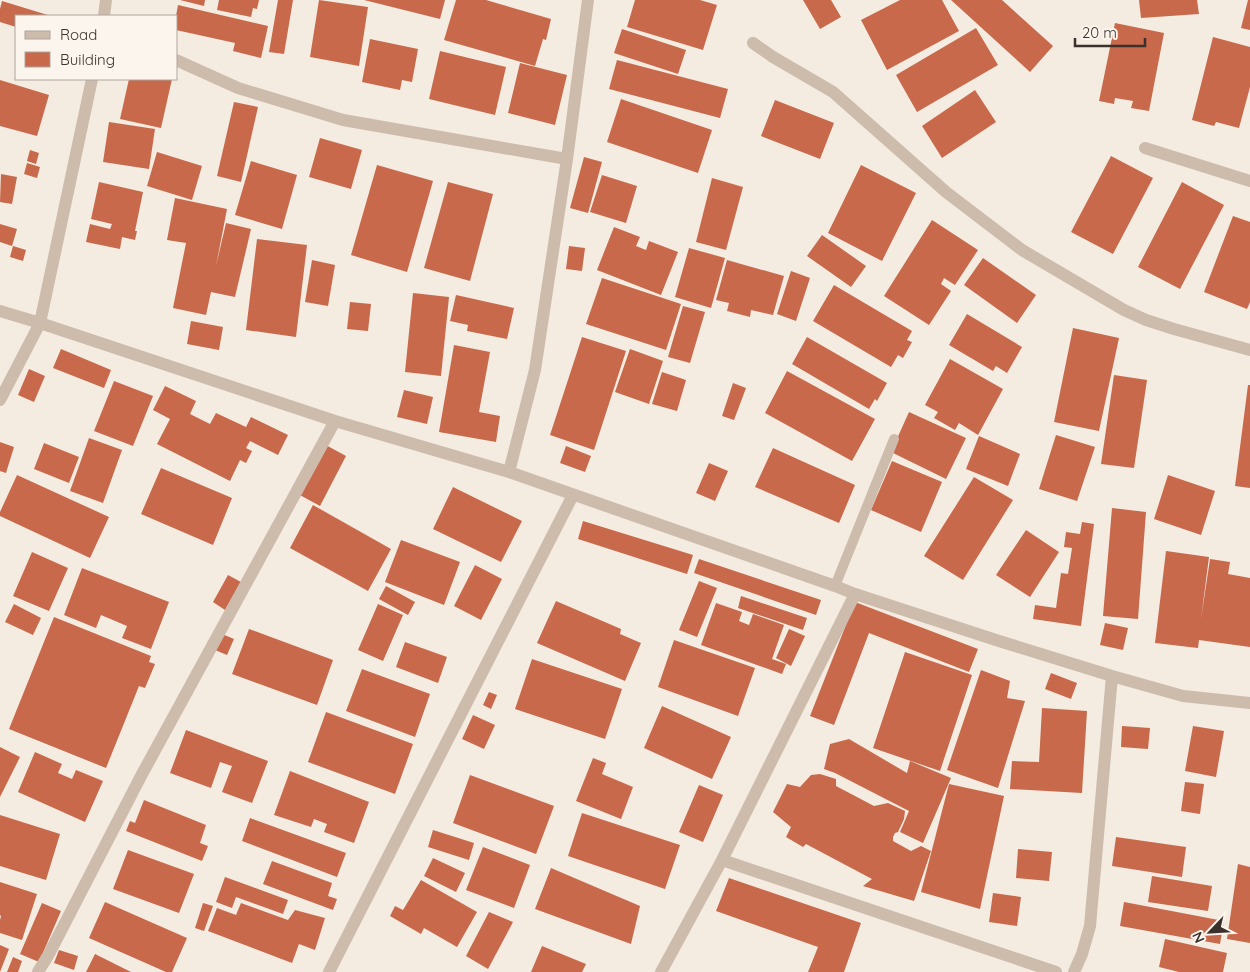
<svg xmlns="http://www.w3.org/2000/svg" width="1250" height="972" viewBox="0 0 1250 972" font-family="Quicksand,sans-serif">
  <rect width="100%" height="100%" fill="#f4ebe1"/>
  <!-- building -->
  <path fill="#c8694b" d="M180,0H205L204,6Z
    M219,0H259L257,9L253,8L251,17L217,10Z
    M278,0H293L284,54L269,52Z
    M319,0L368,7L359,66L310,57Z
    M364,0H445L440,19Z
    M456,0H486L551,19L546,40L543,39L535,66L444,40Z
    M635,0H700L717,5L703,50L627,27Z
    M803,0H831L841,17L820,29Z
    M900,0H942L959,31L887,70L861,20Z
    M951,0H1002L1053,46L1030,72Z
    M1139,0H1197L1199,14L1141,18Z
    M1248,0H1250V30L1241,28Z
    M2,1L51,16H16V27L0,22V9Z
    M178,5L268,26L261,58L233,51L235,43L176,30V16Z
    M1115,23L1164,33L1149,111L1131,108L1133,101L1115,98L1114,104L1099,101Z
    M976,28L998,65L917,112L896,75Z
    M622,29L686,50L678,74L614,53Z
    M1213,37L1250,47V87L1239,128L1216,122L1214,126L1192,120Z
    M370,39L418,49L412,82L402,80L400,90L362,82Z
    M440,51L506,67L495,115L429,99Z
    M617,60L728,89L720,118L609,89Z
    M520,63L567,75L555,125L508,113Z
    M129,79H172L161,128L120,119Z
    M0,80L49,95L37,136L0,126Z
    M975,90L996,122L942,158L922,126Z
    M621,99L712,130L698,173L607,142Z
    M775,100L834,123L820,159L761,136Z
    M234,102L258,107L241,182L217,176Z
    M109,122L155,129L149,169L103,162Z
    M320,138L362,150L351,189L309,177Z
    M30,150L39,153L36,164L27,161Z
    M157,152L202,166L192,200L147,186Z
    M1111,156L1153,178L1113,254L1071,232Z
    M584,157L602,162L588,213L570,208Z
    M251,161L297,175L282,229L235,215Z
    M27,163L40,167L37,178L24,174Z
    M377,165L433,181L407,272L351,255Z
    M861,165L916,193L882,261L828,233Z
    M1,174L17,177L12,204L0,202Z
    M602,175L637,186L626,223L590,212Z
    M712,178L743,187L726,250L696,242Z
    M99,182L143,192L135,231H137L135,240L122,237L120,249L86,242L90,224L110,229L112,224L91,219Z
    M448,182L493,194L470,281L424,268Z
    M1182,182L1224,205L1180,289L1138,267Z
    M175,198L227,209L216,266L226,223L251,229L235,297L211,292L206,315L173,308L186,243L167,240Z
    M1233,216L1250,222V302L1247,309L1204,292Z
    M932,220L978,250L955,285L944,278L941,284L951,291L929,325L884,296Z
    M0,224L17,229L12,246L0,242Z
    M614,227L640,237L636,246L646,250L649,241L678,252L661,295L597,270Z
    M822,235L866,266L851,287L807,256Z
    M257,239L307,245L296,337L246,330Z
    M13,246L26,250L23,261L10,257Z
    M569,246L585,248L582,271L566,269Z
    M689,248L725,258L711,308L675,297Z
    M983,258L1036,295L1017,323L964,285Z
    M312,260L335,265L328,306L305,302Z
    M727,260L784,276L773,315L751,310L750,317L727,311L729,303L716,300Z
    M791,271L810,278L796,321L777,314Z
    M602,278L681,304L666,350L586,324Z
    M834,285L912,331L907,340L912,342L903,358L898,355L891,367L813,321Z
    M413,293L449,297L441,376L405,372Z
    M456,295L514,308L507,339L467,331L468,325L450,321Z
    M350,302L371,304L368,331L347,329Z
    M683,306L705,312L690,363L668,357Z
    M967,314L1022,347L1007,373L996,366L993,371L949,345Z
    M191,321L223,327L219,350L187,344Z
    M1073,328L1119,338L1099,431L1054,422Z
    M582,337L626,351L594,450L550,435Z
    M807,337L887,383L877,401L875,399L869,409L792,364Z
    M454,345L490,352L479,412L500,416L496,442L439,432Z
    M61,349L111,370L104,388L53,368Z
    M630,349L663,361L649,404L615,392Z
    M950,359L1003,389L978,435L959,423L955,430L934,418L938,412L925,405Z
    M29,369L45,376L34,402L18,395Z
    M787,371L875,419L852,461L765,413Z
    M662,372L686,380L677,411L652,404Z
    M1114,375L1147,380L1134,468L1101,464Z
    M114,381L153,396L133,446L94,431Z
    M733,383L746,388L734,420L722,416Z
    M1248,385H1250V488L1235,486Z
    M165,386L196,401L190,414L210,424L216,413L246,427L251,417L288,435L278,455L250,441L246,448L252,451L246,463L240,460L230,481L157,444L170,419L153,410Z
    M404,390L433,397L427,424L397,417Z
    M909,412L966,438L946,479L891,452Z
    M1056,435L1095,447L1077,501L1039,489Z
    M979,436L1020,454L1008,486L966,469Z
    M89,438L122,450L103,503L70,491Z
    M0,442L14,447L6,473L0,471Z
    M44,443L79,457L69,483L34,469Z
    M324,444L346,456L320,506L298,494Z
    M566,446L591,456L585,472L560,463Z
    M773,448L855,485L839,523L755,487Z
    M892,461L942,482L921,532L871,510Z
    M709,463L728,471L715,501L696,493Z
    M161,468L232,498L213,545L141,514Z
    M17,475L109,517L90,558L0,516V512Z
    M1168,475L1215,491L1201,535L1154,519Z
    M974,477L1013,500L963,580L924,556Z
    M453,487L522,521L501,562L433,529Z
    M313,505L391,549L368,591L290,548Z
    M1112,508L1146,512L1138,619L1103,616Z
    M583,521L693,555L687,574L578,539Z
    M1082,522L1094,524L1081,626L1033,619L1035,605L1056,608L1061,573L1068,574L1072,548L1064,547L1066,532L1080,534Z
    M1026,530L1059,552L1030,597L996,575Z
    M401,540L460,562L444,605L385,582Z
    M1166,551L1209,557L1201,619L1210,559L1230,562L1228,574L1250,578V647L1199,640L1198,648L1155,643Z
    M32,552L68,568L49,611L13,596Z
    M699,559L821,600L816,615L694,573Z
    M475,565L502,579L481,620L454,606Z
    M82,568L169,602L151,649L122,638L127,626L101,615L96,628L64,615Z
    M228,575L241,582L225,610L213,602Z
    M699,581L717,588L697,637L679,630Z
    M386,586L415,602L408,615L379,599Z
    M741,596L807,618L803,630L738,608Z
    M556,601L621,629L620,634L641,643L625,681L537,643Z
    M855,602L978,649L969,672L869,633L834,725L810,716Z
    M716,603L742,612L739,621L749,625L753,614L784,625L772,659L786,664L782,674L701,645Z
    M14,604L41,618L33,635L5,622Z
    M378,604L403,615L383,661L358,650Z
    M54,617L151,656L149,662L155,664L145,688L139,686L106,768L9,729Z
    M1105,623L1128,628L1123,650L1100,645Z
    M249,629L333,660L317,705L232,674Z
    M789,629L805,636L791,666L776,658Z
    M222,634L234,639L227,655L215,650Z
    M674,640L755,668L738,716L658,687Z
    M405,642L447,657L438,683L396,667Z
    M905,652L972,675L940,771L873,748Z
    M532,659L622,689L605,739L515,709Z
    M362,669L430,694L415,737L346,711Z
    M981,670L1010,681L1007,698L1025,701L998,788L947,770Z
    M1051,673L1077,683L1071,699L1045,689Z
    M489,692L497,695L491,709L483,705Z
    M662,706L731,737L712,779L644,748Z
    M1042,708L1087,711L1082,793L1010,789L1012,761L1039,762Z
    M326,712L413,744L395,794L308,762Z
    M473,715L495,725L484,749L462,739Z
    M1122,726L1150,728L1148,749L1121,747Z
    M1193,726L1224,731L1216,777L1185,771Z
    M186,730L268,761L252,803L222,792L232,766L220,762L211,788L170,773Z
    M849,739L907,773L910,761L951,778L923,843L900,832L909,811L835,773L824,769L830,744Z
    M0,747L20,757L0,797Z
    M35,752L62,764L58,773L72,779L76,770L103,781L85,822L18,792Z
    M593,758L606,763L602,774L633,787L621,819L576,801Z
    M290,771L369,802L354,843L324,832L327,824L314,819L311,827L274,815Z
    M820,774L836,779V786L874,806L888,803L905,811L904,819L898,832L895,833L893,837V841L911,851L921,846L931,851L914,901L863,886L872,879L806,844L803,847L786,837L791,827L773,812L787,784L800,787L811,775Z
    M470,775L554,806L536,854L453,823Z
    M1185,782L1204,784L1200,814L1181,811Z
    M949,784L1004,796L980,909L921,892Z
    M699,785L723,795L703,842L679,832Z
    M144,800L206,825L200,843L208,846L202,861L126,831L130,821L135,823Z
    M582,813L680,845L665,889L568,856Z
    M0,815L60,834L46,880L0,866Z
    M250,818L346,853L337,877L242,841Z
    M433,830L474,843L469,860L428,847Z
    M1116,837L1186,847L1182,877L1112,866Z
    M483,847L530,865L514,908L466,890Z
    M1018,849L1052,852L1049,881L1016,878Z
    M128,850L194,874L179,913L113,889Z
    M433,858L465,873L456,892L424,876Z
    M272,861L332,883L328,896L337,899L333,910L263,884Z
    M1238,864L1250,867V943L1227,939Z
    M551,868L640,906L631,944L535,909Z
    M1152,876L1212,886L1208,911L1148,902Z
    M225,877L288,900L283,914L236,897L232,908L216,902Z
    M729,878L861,923L844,972H808L818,947L716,911Z
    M421,880L477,912L457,947L424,928L421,934L390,916L395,906L403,910Z
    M0,882L37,894L22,940L0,933V920L1,916L0,915Z
    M993,893L1021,897L1017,926L989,922Z
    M105,902L187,938L172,972H166L89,938Z
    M1124,902L1224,921L1220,944L1120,926Z
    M42,903L61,911L39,962L20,954Z
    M203,903L213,906L204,931L195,928Z
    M241,903L288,920L295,910L325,918L315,950L299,944L292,963L208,931L217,908L236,915Z
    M489,912L513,922L488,969L466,956Z
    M1165,939L1227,953L1223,972H1179L1159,967Z
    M0,945L9,949L0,972Z
    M542,946L586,964L582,972H531Z
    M59,950L78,956L74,970L54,963Z
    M95,954L131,972H86Z
    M13,957L22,961L18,972H7Z"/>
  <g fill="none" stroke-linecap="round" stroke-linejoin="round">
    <!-- service -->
    <path stroke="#cdbbac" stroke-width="10" d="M835,586L894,439"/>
    <!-- minor -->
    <path stroke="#cdbbac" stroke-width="12" d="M104,16L106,0
      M753,43L773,57L833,92L946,192L1022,250L1124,310L1146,320L1174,329L1250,350
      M176,60L238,88L343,120L567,159
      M1145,148L1250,181
      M0,311L40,323L335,421L509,472L835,586L855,594L999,641L1112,676L1183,696L1250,703
      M0,400L40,323L92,79
      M509,472L535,370L567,159L588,0
      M722,860L1056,972
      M38,972L49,954L141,776L335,421
      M329,972L573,495
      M661,972L722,860L855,594
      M1074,972L1082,954L1090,926L1112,676"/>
  </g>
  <!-- legend -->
  <rect x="15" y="15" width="162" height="65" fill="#fbf5ee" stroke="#aea6a0"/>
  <rect x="25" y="31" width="25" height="8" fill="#cdbbac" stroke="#aea6a0"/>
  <text x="60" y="40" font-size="15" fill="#3b302b">Road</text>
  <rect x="25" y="52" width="25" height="15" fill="#c8694b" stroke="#aea6a0"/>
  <text x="60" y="65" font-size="15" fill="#3b302b">Building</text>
  <!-- north arrow -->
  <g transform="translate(1210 932) rotate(245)" stroke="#fbf5ee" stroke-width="4" paint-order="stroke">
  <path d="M0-4L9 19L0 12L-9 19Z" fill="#3b302b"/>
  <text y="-8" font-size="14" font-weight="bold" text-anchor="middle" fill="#3b302b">N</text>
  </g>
  <!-- scale -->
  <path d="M1075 38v8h70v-8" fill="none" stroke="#3b302b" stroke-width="2.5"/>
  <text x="1082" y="38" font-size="15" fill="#3b302b" stroke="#fbf5ee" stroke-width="4" paint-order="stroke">20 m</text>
</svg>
